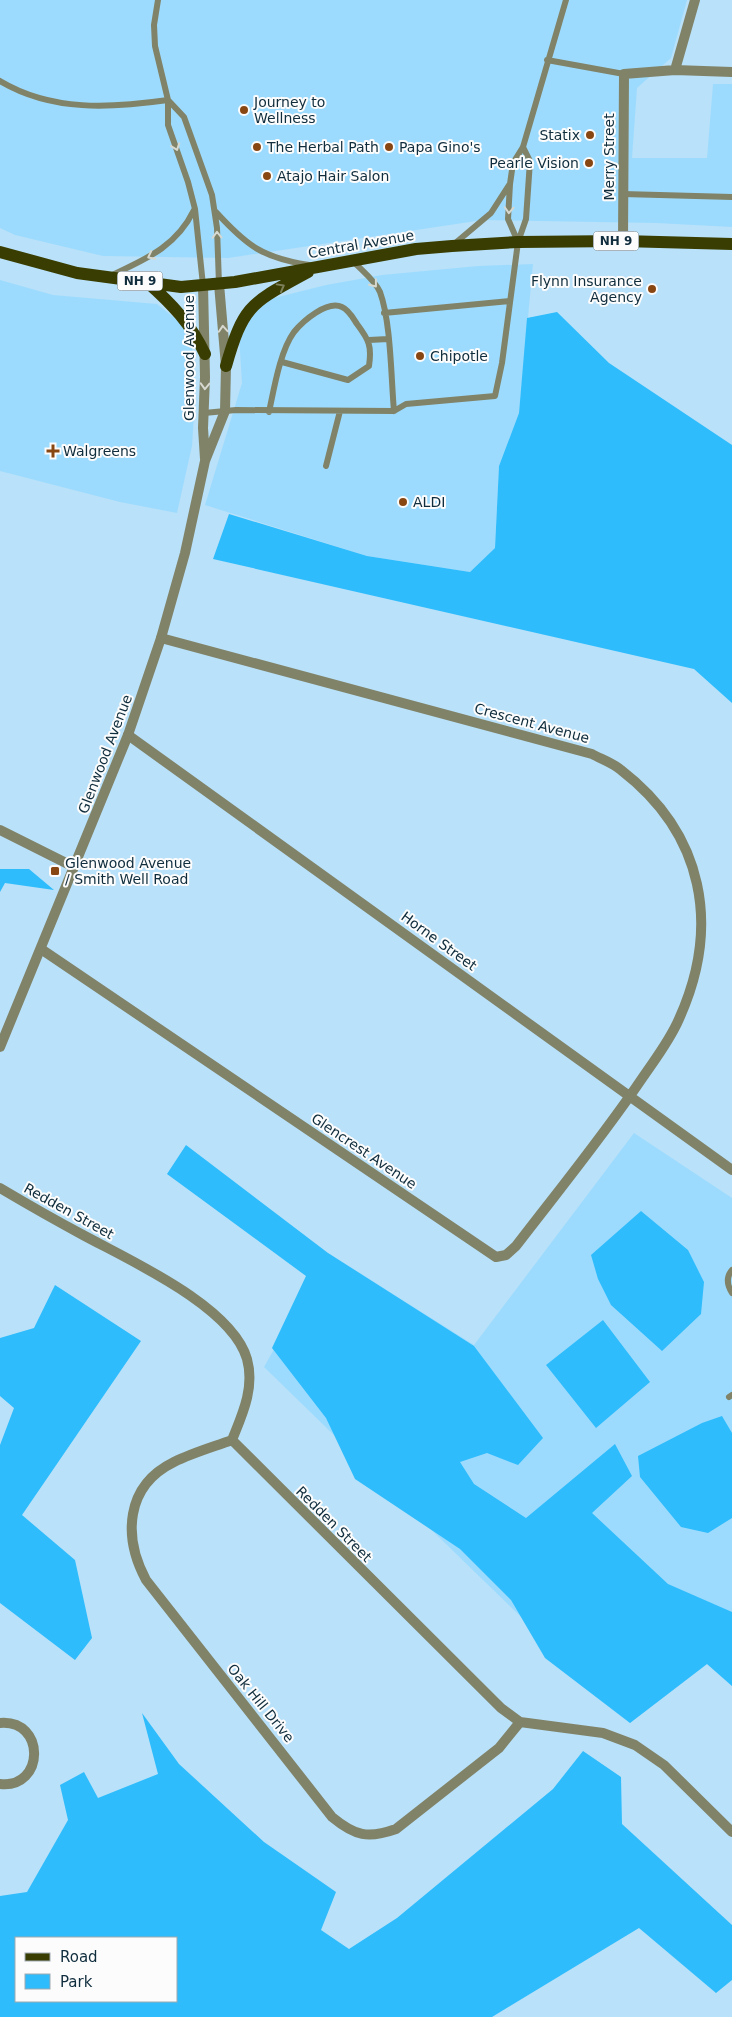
<svg xmlns="http://www.w3.org/2000/svg" width="732" height="2017" viewBox="0 0 732 2017" font-family="'DejaVu Sans',sans-serif">
  <rect width="100%" height="100%" fill="#b9e1f9"/>
  <!-- built -->
  <path fill="#9ddbfe" d="M0,0H687L671,58L637,88L632,158H707L713,84H732V227L656,223L483,220L228,258L103,256L15,235L0,228Z
    M533,264L519,413L499,466L495,548L470,572L367,556L205,505L242,383L239,336L254,303L326,285L382,275L478,266Z
    M0,280L53,295L157,304L182,324L192,348L196,384L192,446L177,513L120,502L0,471Z
    M634,1133L732,1198V1686L707,1664L630,1723L264,1367L328,1253L474,1345Z"/>
  <!-- green -->
  <path fill="#2ebcfc" fill-rule="evenodd" d="M557,312L609,363L732,445V703L694,669L213,559L229,514L367,556L470,572L495,548L499,466L519,413L527,318Z
    M0,869H29L54,890L5,883L0,892Z
    M186,1145L328,1253L474,1346L543,1438L518,1465L487,1453L460,1462L474,1484L526,1518L615,1444L632,1476L592,1513L668,1584L732,1612V1686L707,1664L630,1723L545,1658L511,1600L460,1549L355,1479L326,1418L272,1348L306,1276L167,1174Z
    M641,1211L688,1250L704,1282L701,1314L662,1351L611,1305L598,1279L591,1255Z
    M55,1285L141,1341L22,1515L75,1560L92,1638L75,1660L0,1603V1445L14,1408L0,1396V1338L34,1328Z
    M603,1320L650,1382L596,1428L546,1365Z
    M722,1416L732,1433V1518L708,1533L681,1527L640,1477L638,1456L702,1423Z
    M142,1713L179,1764L264,1842L336,1892L321,1930L349,1949L397,1918L553,1789L583,1751L621,1777L622,1824L732,1925V1980L716,1993L639,1928L492,2017H0V1896L27,1892L68,1820L60,1785L84,1772L98,1798L158,1774ZM16,1938H176V2001H16Z"/>
  <g fill="none" stroke-linecap="round" stroke-linejoin="round">
    <!-- service -->
    <path stroke="#808368" stroke-width="6" d="M158,0L154,25L155,46L168,100V125L188,182L195,209L203,285
      M547,60L624,74
      M0,81C52,112 111,108 168,100
      M168,100L184,117L212,195L217,228L219,284
      M623,194L732,197
      M216,212C247,246 263,258 309,265
      M518,242L508,219L510,184L513,163L523,147L566,0
      M453,245L491,213L509,185
      M110,276C146,259 176,247 194,210
      M384,313L510,301
      M369,340L388,339
      M394,411L406,404L495,396L502,363L518,242L526,219L530,161L523,147
      M269,412C274,389 280,351 294,332C303,321 327,300 342,307C349,310 353,318 357,324C369,340 372,346 369,366L348,380L282,362
      M204,413L236,410L394,411C391,378 391,322 380,292C375,280 361,270 352,260
      M326,466L340,411
      M732,1270C726,1277 727,1285 732,1293
      M729,1397L732,1395"/>
    <!-- minor -->
    <path stroke="#808368" stroke-width="10" d="M675,70L695,0
      M623,241L624,74L675,70L732,72
      M128,735L732,1170
      M0,830L74,867
      M41,949L496,1257L506,1255L516,1246C559,1190 604,1135 643,1077C656,1058 670,1040 679,1019C721,926 704,834 621,770C613,763 601,759 592,754L161,638
      M0,1188C27,1204 55,1220 83,1235C129,1260 232,1306 247,1359C255,1388 242,1415 232,1440
      M232,1440C213,1447 192,1453 174,1462C125,1486 123,1537 146,1580L332,1817C355,1836 368,1839 396,1829L499,1748L520,1722
      M232,1440L501,1708L520,1722L603,1733L635,1745L664,1765L732,1832
      M0,1723C46,1719 45,1789 0,1784"/>
    <!-- tertiary -->
    <path stroke="#808368" stroke-width="10" d="M203,285L205,377L203,428L205,459
      M0,1047L128,735L161,638L185,553L205,461L225,411L226,366L219,284"/>
    <!-- primary -->
    <path stroke="#393d01" stroke-width="12" d="M0,252L77,273L181,287L235,282L416,249L452,246L518,242L623,241L732,244
      M147,282C172,304 191,324 205,354
      M226,366C244,303 252,303 308,272"/>
  </g>
  <!-- one-way arrows -->
  <defs><path id="oneway-chevron" d="M-2-3.5L2.5 0L-2 3.5" fill="none" stroke-width="1.6" stroke-linecap="round" stroke-linejoin="round" transform="scale(1.25)"/></defs>
  <g stroke="#d7d8d0">
    <use href="#oneway-chevron" transform="translate(176 147) rotate(70)"/>
    <use href="#oneway-chevron" transform="translate(509 210) rotate(93)"/>
    <use href="#oneway-chevron" transform="translate(217 235) rotate(-91)"/>
    <use href="#oneway-chevron" transform="translate(151 256) rotate(153)"/>
    <use href="#oneway-chevron" transform="translate(374 284) rotate(52)"/>
    <use href="#oneway-chevron" transform="translate(223 329) rotate(-94)"/>
    <use href="#oneway-chevron" transform="translate(205 386) rotate(92)"/>
  </g>
  <use stroke="#7d8059" href="#oneway-chevron" transform="translate(281 287) rotate(-29)"/>
  <!-- markers -->
  <g fill="#884712" stroke="#fcfcfc" stroke-width="2">
    <circle cx="244" cy="110" r="5"/>
    <circle cx="590" cy="135" r="5"/>
    <circle cx="257" cy="147" r="5"/>
    <circle cx="389" cy="147" r="5"/>
    <circle cx="589" cy="163" r="5"/>
    <circle cx="267" cy="176" r="5"/>
    <circle cx="652" cy="289" r="5"/>
    <circle cx="420" cy="356" r="5"/>
    <path d="M50.5 443.5h5v5h5v5h-5v5h-5v-5h-5v-5h5z"/>
    <circle cx="403" cy="502" r="5"/>
    <rect x="50" y="866" width="10" height="10" rx="2.5"/>
  </g>
  <g text-anchor="middle" stroke-width="4" stroke-linejoin="round" paint-order="stroke">
    <!-- shield labels -->
    <g fill="#fcfcfc" stroke="#576b76" stroke-width="1">
      <rect x="593.5" y="231.5" width="45" height="19" rx="4"/>
      <rect x="117.5" y="271.5" width="45" height="19" rx="4"/>
    </g>
    <g font-size="12" font-weight="bold" fill="#102d3d">
      <text x="616" y="245">NH 9</text>
      <text x="140" y="285">NH 9</text>
    </g>
    <!-- poi labels -->
    <g font-size="14" fill="#102d3d" stroke="#fcfcfc" text-anchor="start">
      <text x="254" y="107">Journey to<tspan x="254" dy="16">Wellness</tspan></text>
      <text x="580" y="140" text-anchor="end">Statix</text>
      <text x="267" y="152">The Herbal Path</text>
      <text x="399" y="152">Papa Gino's</text>
      <text x="579" y="168" text-anchor="end">Pearle Vision</text>
      <text x="277" y="181">Atajo Hair Salon</text>
      <text x="642" y="286" text-anchor="end">Flynn Insurance<tspan x="642" dy="16">Agency</tspan></text>
      <text x="430" y="361">Chipotle</text>
      <text x="63" y="456">Walgreens</text>
      <text x="413" y="507">ALDI</text>
      <text x="65" y="868">Glenwood Avenue<tspan x="65" dy="16">/ Smith Well Road</tspan></text>
    </g>
    <!-- street labels -->
    <g font-size="14" fill="#102d3d" stroke="#fcfcfc">
      <text transform="translate(609 157) rotate(-90)" y="5">Merry Street</text>
      <text transform="translate(361 244) rotate(-10)" y="5">Central Avenue</text>
      <text transform="translate(189 358) rotate(-90)" y="5">Glenwood Avenue</text>
      <text transform="translate(532 723) rotate(15)" y="5">Crescent Avenue</text>
      <text transform="translate(105 754) rotate(-69)" y="5">Glenwood Avenue</text>
      <text transform="translate(439 941) rotate(36)" y="5">Horne Street</text>
      <text transform="translate(364 1151) rotate(34)" y="5">Glencrest Avenue</text>
      <text transform="translate(69 1211) rotate(29)" y="5">Redden Street</text>
      <text transform="translate(334 1524) rotate(45)" y="5">Redden Street</text>
      <text transform="translate(261 1703) rotate(51)" y="5">Oak Hill Drive</text>
    </g>
  </g>
  <!-- legend -->
  <rect x="15" y="1937" width="162" height="65" fill="#fcfcfc" stroke="#9ea9b0"/>
  <rect x="25" y="1953" width="25" height="8" fill="#393d01" stroke="#9ea9b0"/>
  <text x="60" y="1962" font-size="15" fill="#102d3d">Road</text>
  <rect x="25" y="1974" width="25" height="15" fill="#2ebcfc" stroke="#9ea9b0"/>
  <text x="60" y="1987" font-size="15" fill="#102d3d">Park</text>
</svg>
